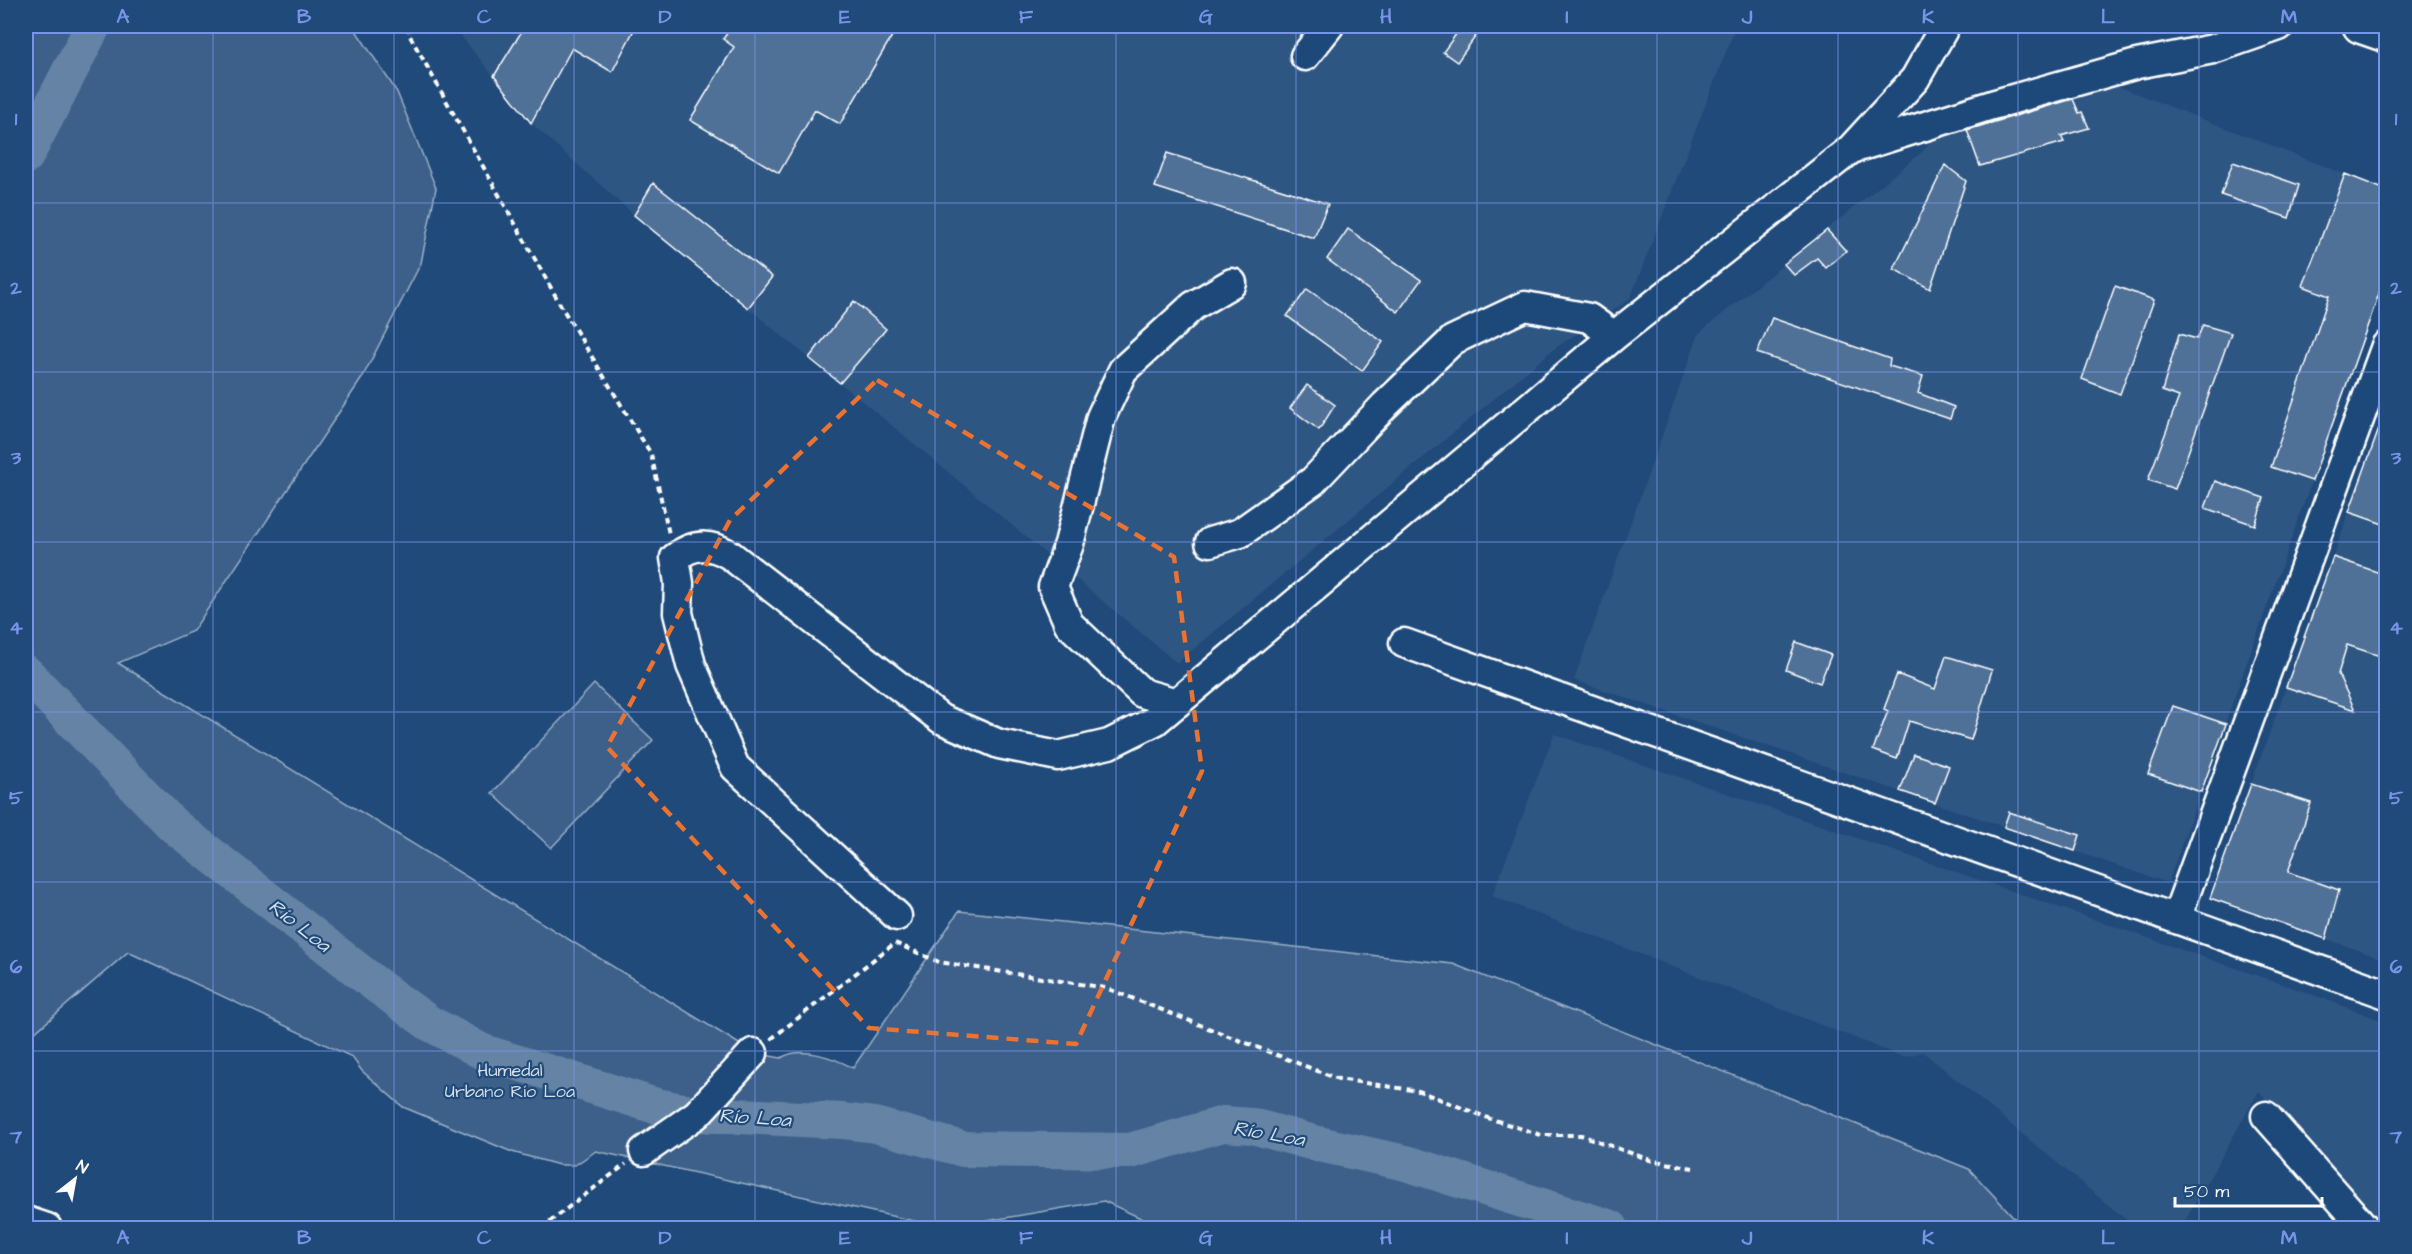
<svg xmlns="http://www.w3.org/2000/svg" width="2412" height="1254" viewBox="0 0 2412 1254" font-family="'Architects Daughter',sans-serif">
  <rect width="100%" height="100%" fill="#1f4a7a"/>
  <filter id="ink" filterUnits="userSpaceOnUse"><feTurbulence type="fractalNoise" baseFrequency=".0167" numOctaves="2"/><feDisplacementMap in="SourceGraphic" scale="12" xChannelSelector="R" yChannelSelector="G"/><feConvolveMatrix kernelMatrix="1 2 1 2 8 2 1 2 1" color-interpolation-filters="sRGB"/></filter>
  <g filter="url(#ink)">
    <!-- built -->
    <path fill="#2e5683" d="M453,26H1736L1630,299L1555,348L1177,663L912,442L634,215L531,123Z
      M2109,83L2386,190V274L2168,883L1574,680L1699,333L1922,152L1948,118Z
      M2386,410V960L2210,898Z
      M1554,734L2311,994L2386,1022V1228L2259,1091L2181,1228H2136L1923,1052L1903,1057L1492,896Z"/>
    <!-- green -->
    <path fill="#3c618b" stroke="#9eb0c5" stroke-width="1.5" d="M26,26H353L397,92L436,188L421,263L362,378L193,631L118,663L754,1053L781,1058C801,1045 835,1058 853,1068L959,911L1453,964L1969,1169L2024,1228H1162L1104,1201L946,1228L596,1151L575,1165H559L512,1152L403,1107L362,1071L352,1057L128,952L26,1040Z
      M594,684L653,740L551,848L492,793Z"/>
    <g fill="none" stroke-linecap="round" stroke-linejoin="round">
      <!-- river -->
      <path stroke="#6583a4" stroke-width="36" d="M26,156L93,26
        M26,673L173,825L379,987L429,1023L483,1052L656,1106L697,1114L843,1121L875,1125L963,1149L1130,1151L1223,1124L1252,1126L1314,1143L1406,1163L1611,1228"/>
    </g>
    <!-- building -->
    <path fill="#507197" stroke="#fff" stroke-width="1.5" d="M525,26H636L612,72L572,48L531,123L494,76Z
      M732,26H898L840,124L815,110L779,173L690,120L734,47L723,39Z
      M1462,26H1483L1457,62L1443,52Z
      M2073,99L2079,113L2082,112L2089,128L2061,136L2064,142L1980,166L1967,130Z
      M1167,153L1328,204L1314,238L1155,187Z
      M2233,162L2299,185L2289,218L2221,195Z
      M1945,165L1966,181L1930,289L1894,269Z
      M2345,174L2386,190V274L2312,481L2271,467L2329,296L2303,286Z
      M653,183L772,277L748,308L634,215Z
      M1348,229L1421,280L1398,312L1327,259Z
      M1827,230L1846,251L1826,268L1817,258L1794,275L1784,264Z
      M2115,286L2154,300L2120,394L2082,379Z
      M1307,289L1383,342L1362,371L1287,316Z
      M854,301L886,329L840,383L809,358Z
      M1772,318L1890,359L1889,366L1923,376L1918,393L1954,407L1950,419L1757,353Z
      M2203,325L2231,333L2175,489L2148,480L2179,397L2162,391L2179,334L2197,339Z
      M1307,385L1335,405L1319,430L1290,408Z
      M2384,415L2386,416V514L2383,524L2349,512Z
      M2215,481L2264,498L2255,525L2205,508Z
      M2333,557L2386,575V658L2347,645L2338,674L2355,710L2286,687Z
      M1796,642L1831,655L1820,683L1786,670Z
      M1946,656L1992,670L1971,740L1909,721L1897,759L1873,750L1888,711L1884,709L1897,674L1935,689Z
      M2173,706L2226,724L2201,792L2148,774Z
      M1914,754L1949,766L1935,803L1900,791Z
      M2251,784L2311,803L2288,872L2339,890L2326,939L2210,898Z
      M2009,812L2080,835L2075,851L2004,827Z"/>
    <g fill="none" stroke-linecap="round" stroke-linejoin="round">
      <defs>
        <path id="minor" d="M1305,56L1329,26
          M1852,149L1992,105L2137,64L2213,49L2279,26
          M1210,542L1240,533L1313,481L1385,405L1453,340L1525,306L1589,318L1614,336
          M1404,643L2386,994
          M1177,703L1142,693L1069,624L1053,587L1069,544L1101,417L1123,370L1193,306L1232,283
          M897,916L735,767L691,665L678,613L679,583L675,558C693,543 710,543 730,555L941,719L999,744L1058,756L1109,744L1155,721L1614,336L1850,150L1915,79L1945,26
          M2176,919L2386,346
          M2266,1116L2365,1228
          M644,1151L697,1114L753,1053
          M26,1221L47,1228"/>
        <path id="highway" d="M2360,26L2386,35"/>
      </defs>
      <!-- minor casing -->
      <use href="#minor" stroke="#fff" stroke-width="33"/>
      <!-- highway casing -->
      <use href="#highway" stroke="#fff" stroke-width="38"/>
      <!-- path -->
      <path stroke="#fff" stroke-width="4" stroke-dasharray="6 4.5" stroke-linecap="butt" d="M408,26L410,36L564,311L651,454L669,534
        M895,943L939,962L1106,988L1338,1079L1419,1091L1488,1118L1541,1135H1581L1650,1160L1693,1168
        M771,1039L895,943
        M541,1228L626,1164"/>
      <!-- minor -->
      <use href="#minor" stroke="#1f4a7a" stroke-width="28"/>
      <!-- highway -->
      <use href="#highway" stroke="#1f4a7a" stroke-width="33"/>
    </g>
  </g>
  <!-- marked area -->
  <path fill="none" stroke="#eb7230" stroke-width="4.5" stroke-dasharray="12 8" stroke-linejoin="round" d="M877,380L1174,557L1202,771L1076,1044L869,1028L607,747L730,520Z"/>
  <!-- grid -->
  <path fill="none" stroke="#7795e8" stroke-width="1.5" stroke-opacity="0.55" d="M213,26V1228M394,26V1228M574,26V1228M755,26V1228M935,26V1228M1116,26V1228M1296,26V1228M1477,26V1228M1657,26V1228M1838,26V1228M2018,26V1228M2199,26V1228M26,203H2386M26,372H2386M26,542H2386M26,712H2386M26,882H2386M26,1051H2386"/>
  <g text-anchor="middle" stroke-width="4.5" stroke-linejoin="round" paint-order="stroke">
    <!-- park labels -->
    <g font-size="18" fill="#d8dfe8" stroke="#1f4a7a">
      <text x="510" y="1076">Humedal<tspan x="510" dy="21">Urbano Río Loa</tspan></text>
    </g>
    <!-- water labels -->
    <g font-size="20" font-style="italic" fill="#d8e0e8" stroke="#1f4a7a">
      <text transform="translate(300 925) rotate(38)" y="7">Río Loa</text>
      <text transform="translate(755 1117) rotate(4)" y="7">Río Loa</text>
      <text transform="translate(1269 1133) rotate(10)" y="7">Río Loa</text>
    </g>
  </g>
  <!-- margin -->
  <rect width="2412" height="1254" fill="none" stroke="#1f4a7a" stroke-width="66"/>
  <!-- north arrow -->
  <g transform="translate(75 1179) rotate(31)" stroke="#1f4a7a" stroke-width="4.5" paint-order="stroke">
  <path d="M0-4.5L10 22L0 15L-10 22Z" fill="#ffffff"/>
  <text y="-9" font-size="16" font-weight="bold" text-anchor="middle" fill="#ffffff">N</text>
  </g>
  <!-- scale -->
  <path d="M2175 1197v9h147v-9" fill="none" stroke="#ffffff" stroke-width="3"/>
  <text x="2184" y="1197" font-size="18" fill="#ffffff" stroke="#1f4a7a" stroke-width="4.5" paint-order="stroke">50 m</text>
  <rect x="33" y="33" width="2346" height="1188" fill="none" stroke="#7795e8" stroke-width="2"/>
  <g font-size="20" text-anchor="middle" font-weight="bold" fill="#7795e8">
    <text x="123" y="23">A</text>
    <text x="304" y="23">B</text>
    <text x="484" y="23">C</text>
    <text x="665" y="23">D</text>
    <text x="845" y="23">E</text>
    <text x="1026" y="23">F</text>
    <text x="1206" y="23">G</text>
    <text x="1386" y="23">H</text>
    <text x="1567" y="23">I</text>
    <text x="1747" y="23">J</text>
    <text x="1928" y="23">K</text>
    <text x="2108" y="23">L</text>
    <text x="2289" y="23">M</text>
    <text x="16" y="125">1</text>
    <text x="2396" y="125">1</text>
    <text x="16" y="294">2</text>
    <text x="2396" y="294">2</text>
    <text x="16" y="464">3</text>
    <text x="2396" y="464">3</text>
    <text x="16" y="634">4</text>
    <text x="2396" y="634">4</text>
    <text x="16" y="804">5</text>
    <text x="2396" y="804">5</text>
    <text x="16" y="973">6</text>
    <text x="2396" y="973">6</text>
    <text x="16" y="1143">7</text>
    <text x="2396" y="1143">7</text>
    <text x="123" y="1244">A</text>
    <text x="304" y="1244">B</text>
    <text x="484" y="1244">C</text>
    <text x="665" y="1244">D</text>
    <text x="845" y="1244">E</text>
    <text x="1026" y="1244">F</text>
    <text x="1206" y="1244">G</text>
    <text x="1386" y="1244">H</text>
    <text x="1567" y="1244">I</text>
    <text x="1747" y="1244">J</text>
    <text x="1928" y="1244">K</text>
    <text x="2108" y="1244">L</text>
    <text x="2289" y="1244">M</text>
  </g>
</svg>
